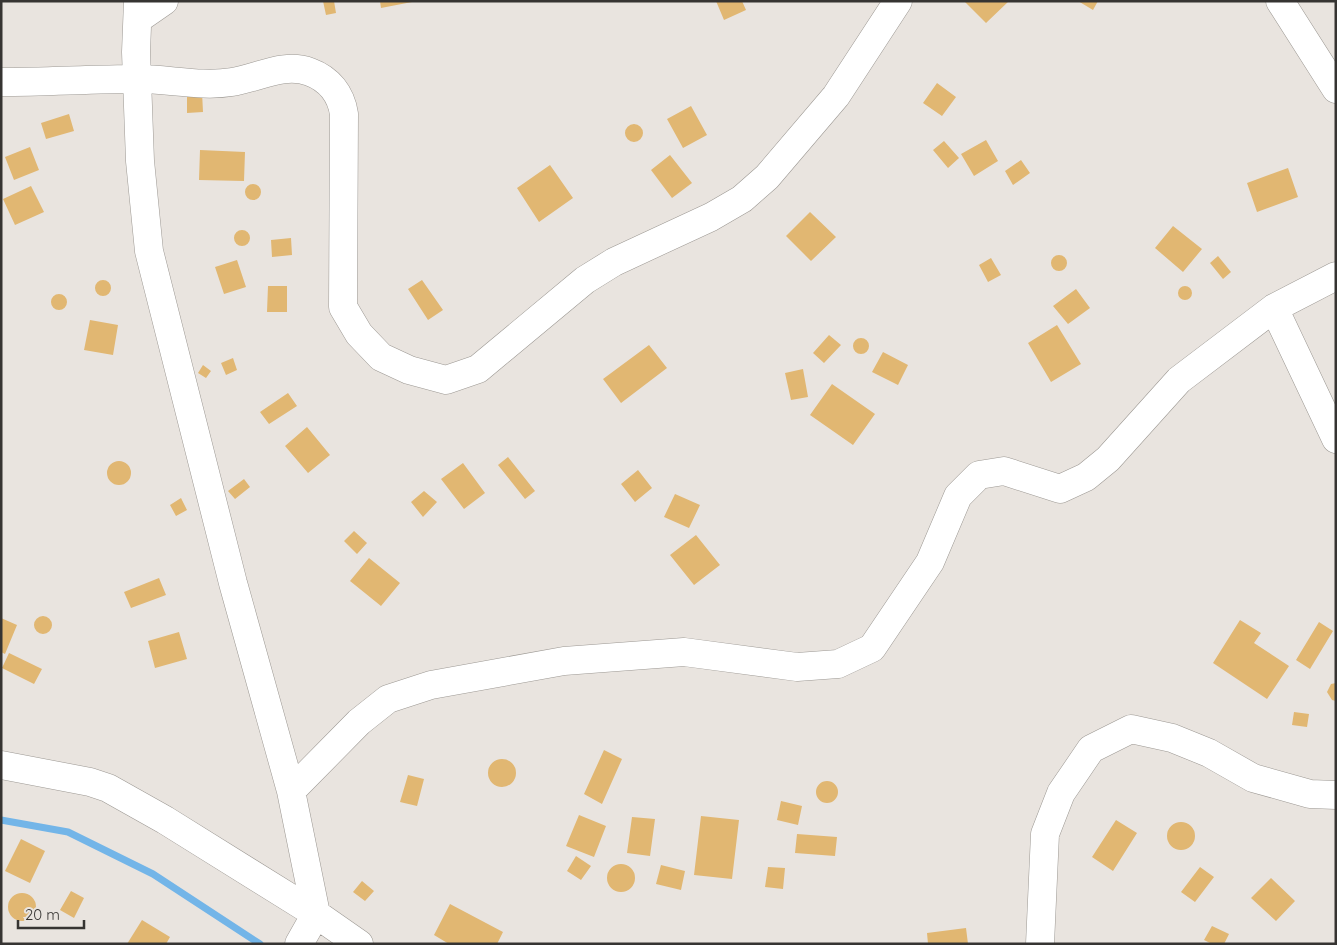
<svg xmlns="http://www.w3.org/2000/svg" width="1337" height="945" viewBox="0 0 1337 945" font-family="Quicksand,sans-serif">
  <rect width="100%" height="100%" fill="#e9e4df"/>
  <g fill="none" stroke-linecap="round" stroke-linejoin="round">
    <!-- stream -->
    <path stroke="#73b5e8" stroke-width="7" d="M1,820L68,832L153,874L260,944"/>
  </g>
  <!-- building -->
  <path fill="#e1b772" d="M323,1H334L336,13L326,15Z
    M380,1H411L412,2L381,8Z
    M716,1H742L746,10L724,20Z
    M964,1H1009L986,23Z
    M1078,1H1098L1093,10Z
    M937,83L956,97L942,116L923,103Z
    M202,92L203,112L187,113V93Z
    M691,106L707,135L683,148L667,119Z
    M69,114L74,131L46,139L41,123Z
    M625 133a9 9 0 1 1 18 0a9 9 0 1 1-18 0Z
    M986,140L998,161L974,176L961,154Z
    M944,141L959,158L948,168L933,150Z
    M30,147L39,170L14,180L5,157Z
    M200,150L245,152L244,181L199,180Z
    M670,155L692,183L672,198L651,170Z
    M1021,160L1030,173L1013,185L1005,171Z
    M550,165L573,198L539,222L517,188Z
    M1288,168L1298,197L1257,212L1247,183Z
    M245 192a8 8 0 1 1 16 0a8 8 0 1 1-16 0Z
    M31,186L44,212L15,225L3,199Z
    M810,212L836,237L811,261L786,236Z
    M1173,226L1202,249L1183,272L1155,248Z
    M234 238a8 8 0 1 1 16 0a8 8 0 1 1-16 0Z
    M291,238L292,255L272,257L271,240Z
    M1051 263a8 8 0 1 1 16 0a8 8 0 1 1-16 0Z
    M1218,256L1231,272L1223,279L1210,263Z
    M991,258L1001,275L988,282L979,265Z
    M237,260L246,287L224,294L215,267Z
    M422,280L443,310L428,320L408,289Z
    M95 288a8 8 0 1 1 16 0a8 8 0 1 1-16 0Z
    M268,286H287V312H267Z
    M1178 293a7 7 0 1 1 14 0a7 7 0 1 1-14 0Z
    M1076,289L1090,308L1068,324L1053,306Z
    M51 302a8 8 0 1 1 16 0a8 8 0 1 1-16 0Z
    M90,320L118,325L113,355L84,350Z
    M1057,325L1081,364L1051,382L1028,343Z
    M829,335L841,345L824,363L813,353Z
    M853 346a8 8 0 1 1 16 0a8 8 0 1 1-16 0Z
    M649,345L667,368L621,403L603,379Z
    M883,352L908,365L898,385L872,372Z
    M233,358L237,370L226,375L221,363Z
    M203,365L211,371L206,378L198,373Z
    M803,369L808,397L791,400L785,373Z
    M832,384L875,414L853,445L810,415Z
    M288,393L297,406L269,424L260,412Z
    M307,427L330,455L308,473L285,446Z
    M508,457L535,491L525,499L498,465Z
    M107 473a12 12 0 1 1 24 0a12 12 0 1 1-24 0Z
    M463,463L485,493L464,509L441,479Z
    M638,470L652,488L635,502L621,484Z
    M244,479L250,487L235,499L228,491Z
    M424,491L437,502L423,517L411,502Z
    M675,494L700,505L689,528L664,517Z
    M181,498L187,510L176,516L170,505Z
    M354,531L367,543L357,554L344,541Z
    M696,535L720,565L694,585L670,555Z
    M369,558L400,583L381,606L350,581Z
    M159,578L166,595L131,608L124,592Z
    M34 625a9 9 0 1 1 18 0a9 9 0 1 1-18 0Z
    M1,618L17,625L5,654L1,652Z
    M1240,620L1261,633L1254,643L1289,666L1267,699L1213,663Z
    M1319,622L1333,631L1310,669L1296,660Z
    M179,632L187,659L155,668L148,641Z
    M9,653L42,669L34,684L2,668Z
    M1336,683V701L1332,700L1327,692L1331,684Z
    M1294,712L1309,714L1307,727L1292,725Z
    M604,750L622,759L602,804L584,794Z
    M488 773a14 14 0 1 1 28 0a14 14 0 1 1-28 0Z
    M408,775L424,779L417,806L400,802Z
    M816 792a11 11 0 1 1 22 0a11 11 0 1 1-22 0Z
    M781,801L802,806L798,825L777,820Z
    M579,815L606,826L594,857L566,846Z
    M701,816L739,820L732,879L694,875Z
    M632,817L655,819L650,856L627,853Z
    M1116,820L1137,833L1113,871L1092,857Z
    M1167 836a14 14 0 1 1 28 0a14 14 0 1 1-28 0Z
    M797,834L837,837L835,856L795,853Z
    M21,839L45,851L30,883L5,871Z
    M576,856L591,866L581,880L567,871Z
    M607 878a14 14 0 1 1 28 0a14 14 0 1 1-28 0Z
    M661,865L685,871L681,890L656,884Z
    M768,867L785,868L783,889L765,887Z
    M1200,867L1214,877L1195,902L1181,892Z
    M1271,878L1295,901L1276,921L1251,898Z
    M362,881L374,891L365,901L353,892Z
    M71,891L84,898L74,918L60,910Z
    M8 907a14 14 0 1 1 28 0a14 14 0 1 1-28 0Z
    M450,904L503,932L497,944H449L434,935Z
    M142,920L170,937L166,944H127Z
    M1212,926L1229,934L1224,944H1212L1204,940Z
    M966,928L968,944H928L927,933Z"/>
  <g fill="none" stroke-linecap="round" stroke-linejoin="round">
    <defs>
      <path id="minor" d="M138,1L136,52L140,161L149,251L233,583L291,791L316,914L299,944
        M1280,1L1336,89
        M138,19L164,1
        M1,82C47,82 92,79 138,79C169,79 202,87 232,82C258,78 284,62 310,72C329,79 341,94 344,114L343,307L359,334L381,357L409,370L446,380L478,369L585,280L614,262L711,217L742,199L767,177L836,96L898,1
        M1274,308L1336,439
        M1,765L90,782L108,788L165,820L316,914L359,944
        M291,791L359,722L388,699L431,685L564,661L684,652L797,667L838,664L872,648L930,562L958,496L979,475L1004,471L1060,489L1086,477L1108,459L1179,380L1274,308L1336,276
        M1040,944L1045,834L1061,793L1091,749L1131,729L1172,738L1209,753L1253,778L1310,794L1336,795"/>
    </defs>
    <!-- minor casing -->
    <use href="#minor" stroke="#9c9893" stroke-width="29"/>
    <!-- minor -->
    <use href="#minor" stroke="#fff" stroke-width="28"/>
  </g>
  <!-- border -->
  <rect width="1337" height="945" fill="none" stroke="#363432" stroke-width="5"/>
  <!-- scale -->
  <path d="M18 920v8h66v-8" fill="none" stroke="#363432" stroke-width="2.5"/>
  <text x="25" y="920" font-size="15" fill="#363432" stroke="#e9e4df" stroke-width="4" paint-order="stroke">20 m</text>
</svg>
